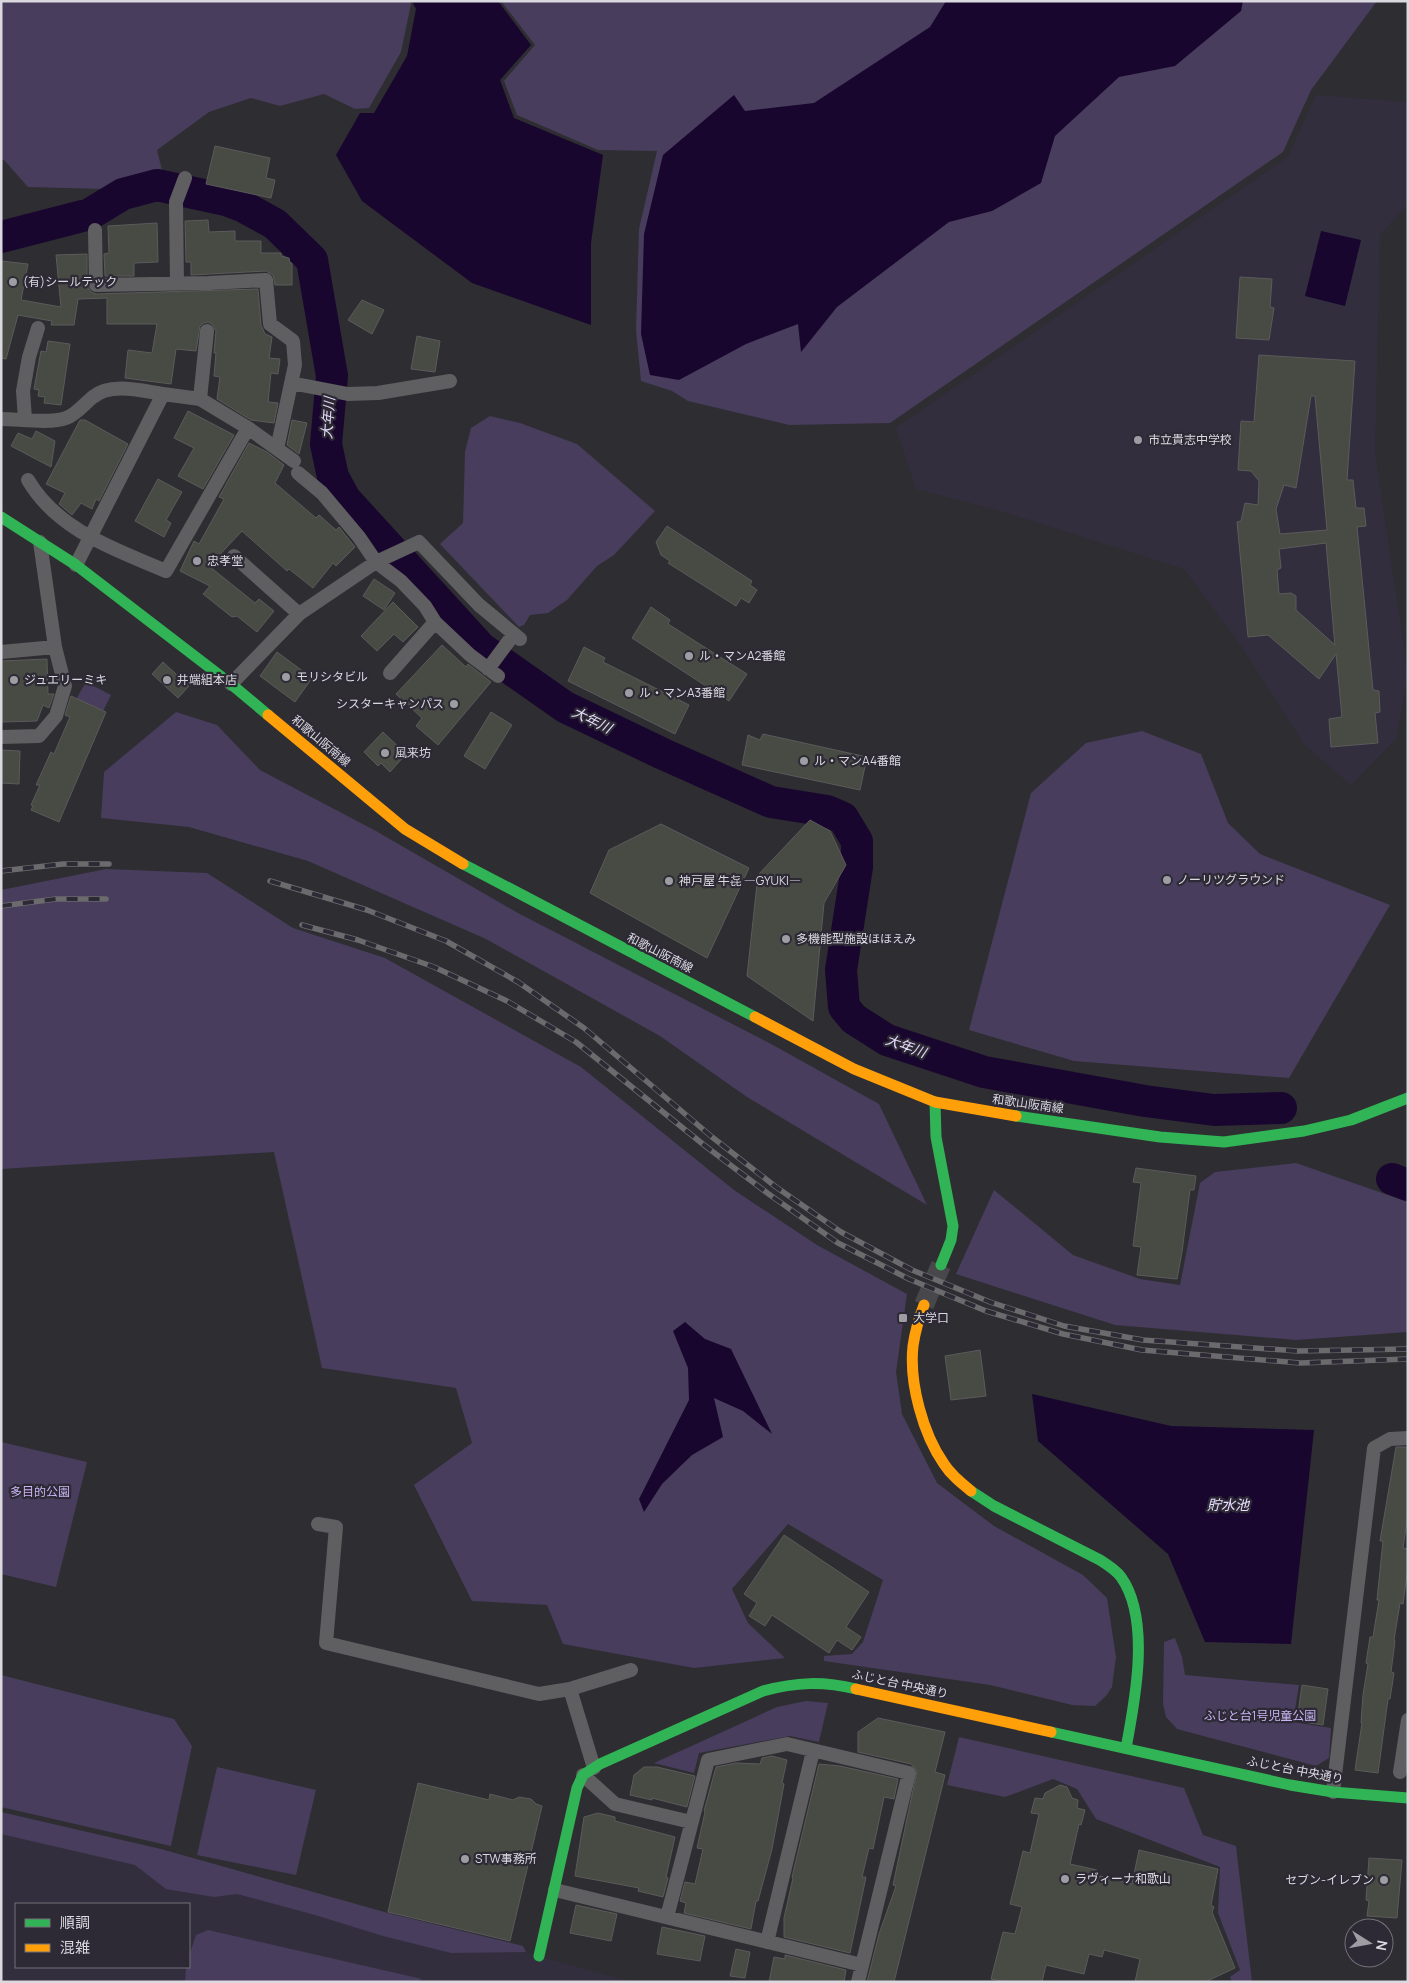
<svg xmlns="http://www.w3.org/2000/svg" width="1409" height="1983" viewBox="0 0 1409 1983" font-family="Manrope,'Noto Sans JP',sans-serif">
  <rect width="100%" height="100%" fill="#2e2d32"/>
  <!-- built -->
  <path fill="#332e3d" fill-rule="evenodd" d="M1316,95L1408,102V204L1380,235L1375,453L1408,675L1396,739L1351,785L1305,745L1239,643L1184,569L1004,512L916,489L896,428L1288,157Z
    M1,1819L295,1889L632,1982H1ZM16,1904H189V1967H16Z"/>
  <!-- green -->
  <path fill="#483d5c" d="M1,1H409L411,4L401,52L369,108L355,109L324,94L280,106L251,98L209,112L157,150L162,170L104,189L28,187L4,160H1Z
    M501,1H1377L1311,90L1283,152L890,423L789,425L688,401L672,391L641,381L636,330L639,229L657,151L598,150L517,115L504,81L535,45Z
    M490,416L520,423L577,444L655,511L614,555L597,566L567,600L548,613L530,615L524,625L519,627L440,544L463,523L465,452L471,428Z
    M86,682L111,695L102,713L75,701Z
    M176,712L217,725L260,770L376,831L518,913L773,1045L879,1104L927,1205L747,1097L660,1036L486,939L308,861L189,827L101,818L104,772Z
    M1142,731L1201,754L1228,823L1260,854L1390,905L1289,1078L1074,1061L969,1030L1031,793L1086,743Z
    M106,869L207,873L293,928L385,958L581,1067L734,1190L817,1245L907,1294L896,1372L902,1414L937,1483L994,1526L1083,1575L1107,1598L1116,1657L1112,1687L1106,1696L1095,1706L1072,1705L990,1685L824,1661V1656L852,1654L863,1642L883,1580L788,1524L732,1589L748,1623L785,1658L694,1668L563,1644L547,1605L472,1601L414,1485L472,1443L456,1388L322,1368L274,1152L1,1169V890Z
    M1296,1163L1408,1202V1332L1296,1340L1115,1325L956,1274L994,1190L1073,1255L1140,1279L1180,1285L1200,1183L1215,1172Z
    M1,1442L87,1462L56,1587L1,1574Z
    M1175,1638L1182,1657L1185,1675L1299,1685L1293,1722L1331,1728L1329,1758L1316,1766L1177,1729L1166,1717L1163,1704L1164,1642Z
    M1,1675L174,1719L192,1746L171,1846L1,1807Z
    M806,1701L828,1703L819,1742L790,1736L699,1753L694,1773L654,1763L777,1707Z
    M959,1737L1184,1788L1203,1835L1236,1846L1252,1982H1232L1230,1977L1240,1970L1218,1913L1220,1867L1096,1819L1077,1789L1053,1779L1005,1797L947,1785Z
    M217,1767L316,1790L296,1875L197,1855Z
    M1,1812L161,1849L388,1913L523,1946L526,1952L451,1953L383,1936L315,1915L237,1894L214,1897L166,1889L135,1865L1,1834Z
    M208,1930L422,1979L416,1982H185L186,1968L189,1967V1956L196,1935Z"/>
  <!-- water -->
  <path fill="#19062f" d="M412,1H498L531,45L500,80L514,118L603,155L591,243V325L472,283L362,201L336,155L360,113H374L407,56L416,9Z
    M946,1H1243L1241,11L1175,66L1119,77L1055,136L1041,183L992,211L949,222L837,307L801,352L798,324L746,344L679,380L650,375L641,334L644,234L663,155L734,95L745,111L814,103L930,27Z
    M1321,231L1361,240L1345,306L1305,296Z
    M685,1322L705,1339L731,1349L772,1434L743,1411L714,1398L723,1437L692,1455L662,1484L644,1512L639,1499L689,1400L688,1368L673,1331Z
    M1032,1394L1171,1426L1314,1430L1291,1644L1205,1642L1168,1554L1038,1441Z"/>
  <g fill="none" stroke-linecap="round" stroke-linejoin="round">
    <!-- river -->
    <path stroke="#19062f" stroke-width="32" d="M1,237L90,214L123,194L157,185L226,200L242,206L275,224L312,260L332,376L326,444L333,477L345,499L481,648L565,707L663,754L771,802L827,811L843,818L857,841V867L841,970L844,1007L854,1019L887,1040L984,1072L1145,1101L1214,1110L1281,1108
      M1392,1179L1408,1185"/>
  </g>
  <!-- building -->
  <path fill="#484a44" stroke="#5b5b5b" fill-rule="evenodd" d="M215,146L270,158L266,178L275,180L271,198L206,184Z
    M208,220L209,232L235,231V241H261V253H281V256L289,258L290,263H292V285H275L273,275L266,271L191,275V262H186L185,221Z
    M157,223L158,262L134,263V276H105L104,254L109,253L108,226Z
    M87,254V286L91,292L96,294L258,289L261,325L265,334L272,337L269,358L280,359L278,374L271,373L268,402L278,403L274,423L251,420L217,399L220,377L214,376L216,353H214L216,331L212,324L208,322L204,323L200,326L196,351L176,349L171,384L125,378L128,350L152,353L157,324H107V298L78,299L74,325H51L52,321L18,315L6,359L1,358V261L28,264L21,300L61,307L56,255Z
    M1240,277L1272,279L1270,307L1274,308L1269,340L1236,338Z
    M362,300L384,310L372,334L348,320Z
    M417,336L440,341L435,372L411,369Z
    M48,341L70,344L61,405L44,403L45,397L38,396L39,390L34,389L41,351L46,352Z
    M1259,355L1355,361L1347,480H1353L1356,508H1364L1366,526L1357,527L1373,690L1379,691L1380,712L1375,713L1378,743L1331,747L1329,719L1342,717L1336,654L1319,679L1268,635L1248,637L1237,522L1241,521L1245,503L1258,505L1259,481L1251,471L1238,470L1241,421L1254,422ZM1311,396H1315L1327,530L1280,534L1276,509L1284,485L1296,488ZM1326,543L1334,635L1335,645L1296,610V596L1291,593L1279,594L1277,570L1281,568L1279,549Z
    M188,411L234,435L203,489L178,476L194,448L174,438Z
    M80,420H85L128,444L99,501L96,499L92,509L81,503L72,515L59,504L65,493L46,484Z
    M292,420L307,423L299,454L287,445Z
    M36,431L55,441L51,467L11,446L18,433L32,439Z
    M249,443L267,452L284,465L275,483L316,518L319,515L336,530L339,527L355,547L336,566L333,563L313,588L289,569L287,571L242,531L209,566L255,603L259,599L274,611L257,632L237,616L232,617L203,594L210,586L180,571L194,541L199,544L224,499L219,497Z
    M158,479L182,492L166,520L171,523L164,537L135,521Z
    M667,526L752,581L750,585L757,590L749,603L741,598L736,606L668,563L670,561L661,555L656,542Z
    M374,579L395,593L384,610L363,596Z
    M393,602L418,627L403,642L394,634L377,651L361,636Z
    M651,607L670,620L668,624L747,674L729,701L632,638Z
    M442,645L466,667L468,664L491,682L438,745L416,726L422,718L396,694Z
    M584,647L605,658L603,662L689,705L675,734L568,681Z
    M277,652L312,678L295,702L260,676Z
    M47,659L48,694H54L49,708L43,705L37,721L1,722V661Z
    M163,662L189,686L178,698L152,674Z
    M71,696L106,712L59,822L31,810L33,806L31,805L40,785H36L51,752L54,754L70,717L65,715Z
    M491,712L512,725L485,769L464,756Z
    M383,732L406,754L390,772L381,763L378,766L364,752Z
    M763,734L867,757L860,790L742,765L748,735L760,740Z
    M1,750L20,751L19,784L1,783Z
    M810,820L830,831L846,865L824,903L813,1021L747,976L758,875Z
    M661,824L749,868L707,958L590,893L609,850Z
    M1136,1168L1196,1176L1194,1190H1190L1182,1252L1177,1279L1137,1275L1141,1247L1133,1246L1141,1183L1133,1182Z
    M980,1350L986,1396L951,1400L945,1356Z
    M1396,1447H1408V1514L1403,1548L1408,1549V1567L1403,1604L1400,1603L1394,1640L1395,1641L1391,1672L1394,1673L1390,1699H1388L1378,1773L1355,1770L1362,1723H1361L1363,1695L1368,1664L1366,1663L1370,1637H1373L1379,1600H1377L1383,1541H1380Z
    M784,1535L869,1592L846,1627L861,1637L852,1650L837,1640L829,1653L772,1615L765,1626L749,1616L757,1603L744,1594Z
    M1302,1685L1328,1689L1323,1725L1297,1721Z
    M878,1718L945,1732L935,1772L945,1775L894,1982H867L879,1934L896,1886L893,1885L917,1771L911,1764L858,1752V1732Z
    M772,1756L787,1760L782,1783L784,1784L772,1849L758,1901H756L751,1929L684,1913L686,1903L680,1901L685,1882L695,1884L703,1849L697,1848L705,1812L704,1811L716,1767L736,1763L760,1764L762,1758Z
    M819,1764L840,1766L898,1779L894,1799L884,1797L873,1849L869,1848L862,1877H866L850,1953L784,1937V1918L793,1878L792,1877Z
    M644,1767H657L695,1776L687,1807L652,1798V1800L630,1795L634,1775Z
    M418,1783L489,1800L490,1794L513,1800L519,1797L531,1799L536,1804L542,1806L510,1941L388,1912Z
    M1060,1785L1067,1787L1072,1798L1078,1800L1077,1808L1085,1810L1081,1825L1079,1824L1070,1864L1097,1870L1096,1875L1132,1884L1139,1850L1218,1869L1211,1905L1214,1907L1212,1912L1235,1968L1205,1982H1135L1140,1959L1104,1950L1102,1957L1089,1954L1084,1974L1046,1965L1042,1982H1005L991,1979L1003,1932L1015,1934L1022,1907L1010,1904L1023,1851L1030,1853L1039,1814L1031,1813L1035,1798L1043,1799L1045,1793Z
    M598,1813L615,1817V1821L675,1837L666,1877L668,1878L663,1897L638,1891L639,1888L575,1876L584,1817Z
    M1369,1858L1402,1860L1397,1918L1367,1916L1369,1901L1366,1900Z
    M576,1905L617,1914L611,1941L570,1933Z
    M662,1927L705,1936L700,1961L657,1954Z
    M736,1949L750,1952L745,1978L730,1976Z
    M785,1955L846,1970L844,1982H769L774,1957L785,1959Z"/>
  <g fill="none" stroke-linecap="round" stroke-linejoin="round">
    <!-- secondary-tunnel -->
    <path stroke="#48474c" stroke-width="20" stroke-dasharray="20 10" stroke-linecap="butt" d="M924,1305L941,1265"/>
    <!-- street -->
    <path stroke="#5f5e60" stroke-width="14" d="M95,230L96,285L209,283L266,280L270,324L293,341L295,365L277,449
      M177,283L176,202L185,178
      M291,383L348,394L378,393L450,381
      M200,399L207,331
      M1,419C19,419 50,424 66,418C76,415 85,403 93,397C111,382 142,391 163,394
      M25,419L23,391L29,357L38,328
      M298,473L322,493L359,537L376,562L401,581L425,606L435,622L470,655L498,676
      M28,480C58,531 115,549 166,571L248,428
      M234,556L299,614
      M76,565L163,394L200,399L248,428L294,461
      M1,652L55,647
      M488,669L514,634
      M390,673L435,622
      M231,684L299,614L376,562L419,542L479,605L520,639
      M1,737L39,736L56,716L65,686L55,647L40,542
      M318,1524L336,1527L326,1643L539,1694L570,1689L631,1670
      M570,1689L594,1768
      M1400,1772L1408,1720
      M583,1775L615,1804L691,1822
      M1333,1792L1374,1448L1390,1439L1408,1438
      M555,1890L862,1965
      M667,1917L708,1760L787,1744L909,1773L858,1982
      M767,1942L813,1751"/>
    <!-- fast -->
    <path stroke="#30b455" stroke-width="11" d="M1,517L76,565L231,684L268,715
      M463,864L755,1017
      M935,1102L936,1137L953,1226L951,1240L941,1265
      M1016,1116L1160,1137L1224,1142L1304,1131L1351,1120L1408,1098
      M971,1491L994,1506L1100,1560C1108,1565 1116,1570 1121,1577C1151,1619 1135,1701 1126,1748
      M1051,1732L1290,1785L1333,1792L1408,1798
      M539,1956L577,1788L583,1775L600,1764L763,1691C796,1682 823,1681 856,1689"/>
    <!-- slow -->
    <path stroke="#ff9f0a" stroke-width="11" d="M268,715L405,829L463,864
      M755,1017L854,1069L935,1102L1016,1116
      M924,1305C919,1318 915,1332 913,1346C909,1383 923,1434 944,1464C951,1475 961,1483 971,1491
      M856,1689L1051,1732"/>
    <defs>
      <path id="rail" d="M1,871L63,864H109
        M270,881L367,910L446,941L518,982L584,1028L712,1137L776,1187L841,1232L912,1270L990,1302L1064,1326L1143,1340L1298,1351L1408,1349
        M1,906L56,899H106
        M302,925L358,940L434,967L507,1001L576,1042L704,1145L770,1195L838,1243L909,1279L986,1311L1063,1334L1142,1350L1300,1363L1408,1359"/>
    </defs>
    <!-- rail casing -->
    <use href="#rail" stroke="#6b6a6d" stroke-width="5.5"/>
    <!-- rail -->
    <use href="#rail" stroke="#2d2a35" stroke-width="4" stroke-dasharray="11" stroke-linecap="butt"/>
  </g>
  <!-- markers -->
  <g fill="#9e9da3" stroke="#2d2a35" stroke-width="2">
    <circle cx="13" cy="282" r="5"/>
    <circle cx="1138" cy="440" r="5"/>
    <circle cx="197" cy="561" r="5"/>
    <circle cx="689" cy="656" r="5"/>
    <circle cx="286" cy="677" r="5"/>
    <circle cx="14" cy="680" r="5"/>
    <circle cx="167" cy="680" r="5"/>
    <circle cx="629" cy="693" r="5"/>
    <circle cx="454" cy="704" r="5"/>
    <circle cx="385" cy="753" r="5"/>
    <circle cx="804" cy="761" r="5"/>
    <circle cx="1167" cy="880" r="5"/>
    <circle cx="669" cy="881" r="5"/>
    <circle cx="786" cy="939" r="5"/>
    <rect x="898" y="1313" width="10" height="10" rx="2.5"/>
    <circle cx="465" cy="1859" r="5"/>
    <circle cx="1065" cy="1879" r="5"/>
    <circle cx="1384" cy="1880" r="5"/>
  </g>
  <g text-anchor="middle" stroke-width="4.5" stroke-linejoin="round" paint-order="stroke">
    <!-- poi labels -->
    <g font-size="12" fill="#dbd9e0" stroke="#2d2a35" text-anchor="start">
      <text x="23" y="286">(有)シールテック</text>
      <text x="1148" y="444">市立貴志中学校</text>
      <text x="207" y="565">忠孝堂</text>
      <text x="699" y="660">ル・マンA2番館</text>
      <text x="296" y="681">モリシタビル</text>
      <text x="24" y="684">ジュエリーミキ</text>
      <text x="177" y="684">井端組本店</text>
      <text x="639" y="697">ル・マンA3番館</text>
      <text x="444" y="708" text-anchor="end">シスターキャンパス</text>
      <text x="395" y="757">風来坊</text>
      <text x="814" y="765">ル・マンA4番館</text>
      <text x="1177" y="884">ノーリツグラウンド</text>
      <text x="679" y="885">神戸屋 牛㐂 ―GYUKI―</text>
      <text x="796" y="943">多機能型施設ほほえみ</text>
      <text x="913" y="1322">大学口</text>
      <text x="475" y="1863">STW事務所</text>
      <text x="1075" y="1883">ラヴィーナ和歌山</text>
      <text x="1374" y="1884" text-anchor="end">セブン-イレブン</text>
    </g>
    <!-- street labels -->
    <g font-size="12" fill="#dbd9e0" stroke="#2d2a35">
      <text transform="translate(321 741) rotate(40)" y="4">和歌山阪南線</text>
      <text transform="translate(660 953) rotate(27)" y="4">和歌山阪南線</text>
      <text transform="translate(1028 1104) rotate(8)" y="4">和歌山阪南線</text>
      <text transform="translate(900 1684) rotate(12)" y="4">ふじと台 中央通り</text>
      <text transform="translate(1295 1770) rotate(11)" y="4">ふじと台 中央通り</text>
    </g>
    <!-- park labels -->
    <g font-size="12" fill="#cab4f5" stroke="#2d2a35">
      <text x="40" y="1496">多目的公園</text>
      <text x="1260" y="1720">ふじと台1号児童公園</text>
    </g>
    <!-- water labels -->
    <g font-size="14" font-style="italic" fill="#e8deff" stroke="#2d2a35">
      <text transform="translate(328 418) rotate(-86)" y="5">大年川</text>
      <text transform="translate(592 720) rotate(26)" y="5">大年川</text>
      <text transform="translate(906 1046) rotate(20)" y="5">大年川</text>
      <text x="1228" y="1510">貯水池</text>
    </g>
  </g>
  <!-- border -->
  <rect width="1409" height="1983" fill="none" stroke="#dbd9e0" stroke-width="5"/>
  <!-- legend -->
  <rect x="15" y="1903" width="175" height="65" fill="#2d2a35" stroke="#737079"/>
  <rect x="25" y="1919" width="25" height="8" fill="#30b455" stroke="#737079"/>
  <text x="60" y="1928" font-size="15" fill="#dbd9e0">順調</text>
  <rect x="25" y="1944" width="25" height="8" fill="#ff9f0a" stroke="#737079"/>
  <text x="60" y="1953" font-size="15" fill="#dbd9e0">混雑</text>
  <!-- north arrow -->
  <g transform="translate(1369 1943) rotate(101)"><circle r="24" fill="#2d2a35" stroke="#737079"/>
  <path d="M0-4L9 19L0 12L-9 19Z" fill="#9e9da3"/>
  <text y="-8" font-size="14" font-weight="bold" text-anchor="middle" fill="#dbd9e0">N</text>
  </g>
</svg>
